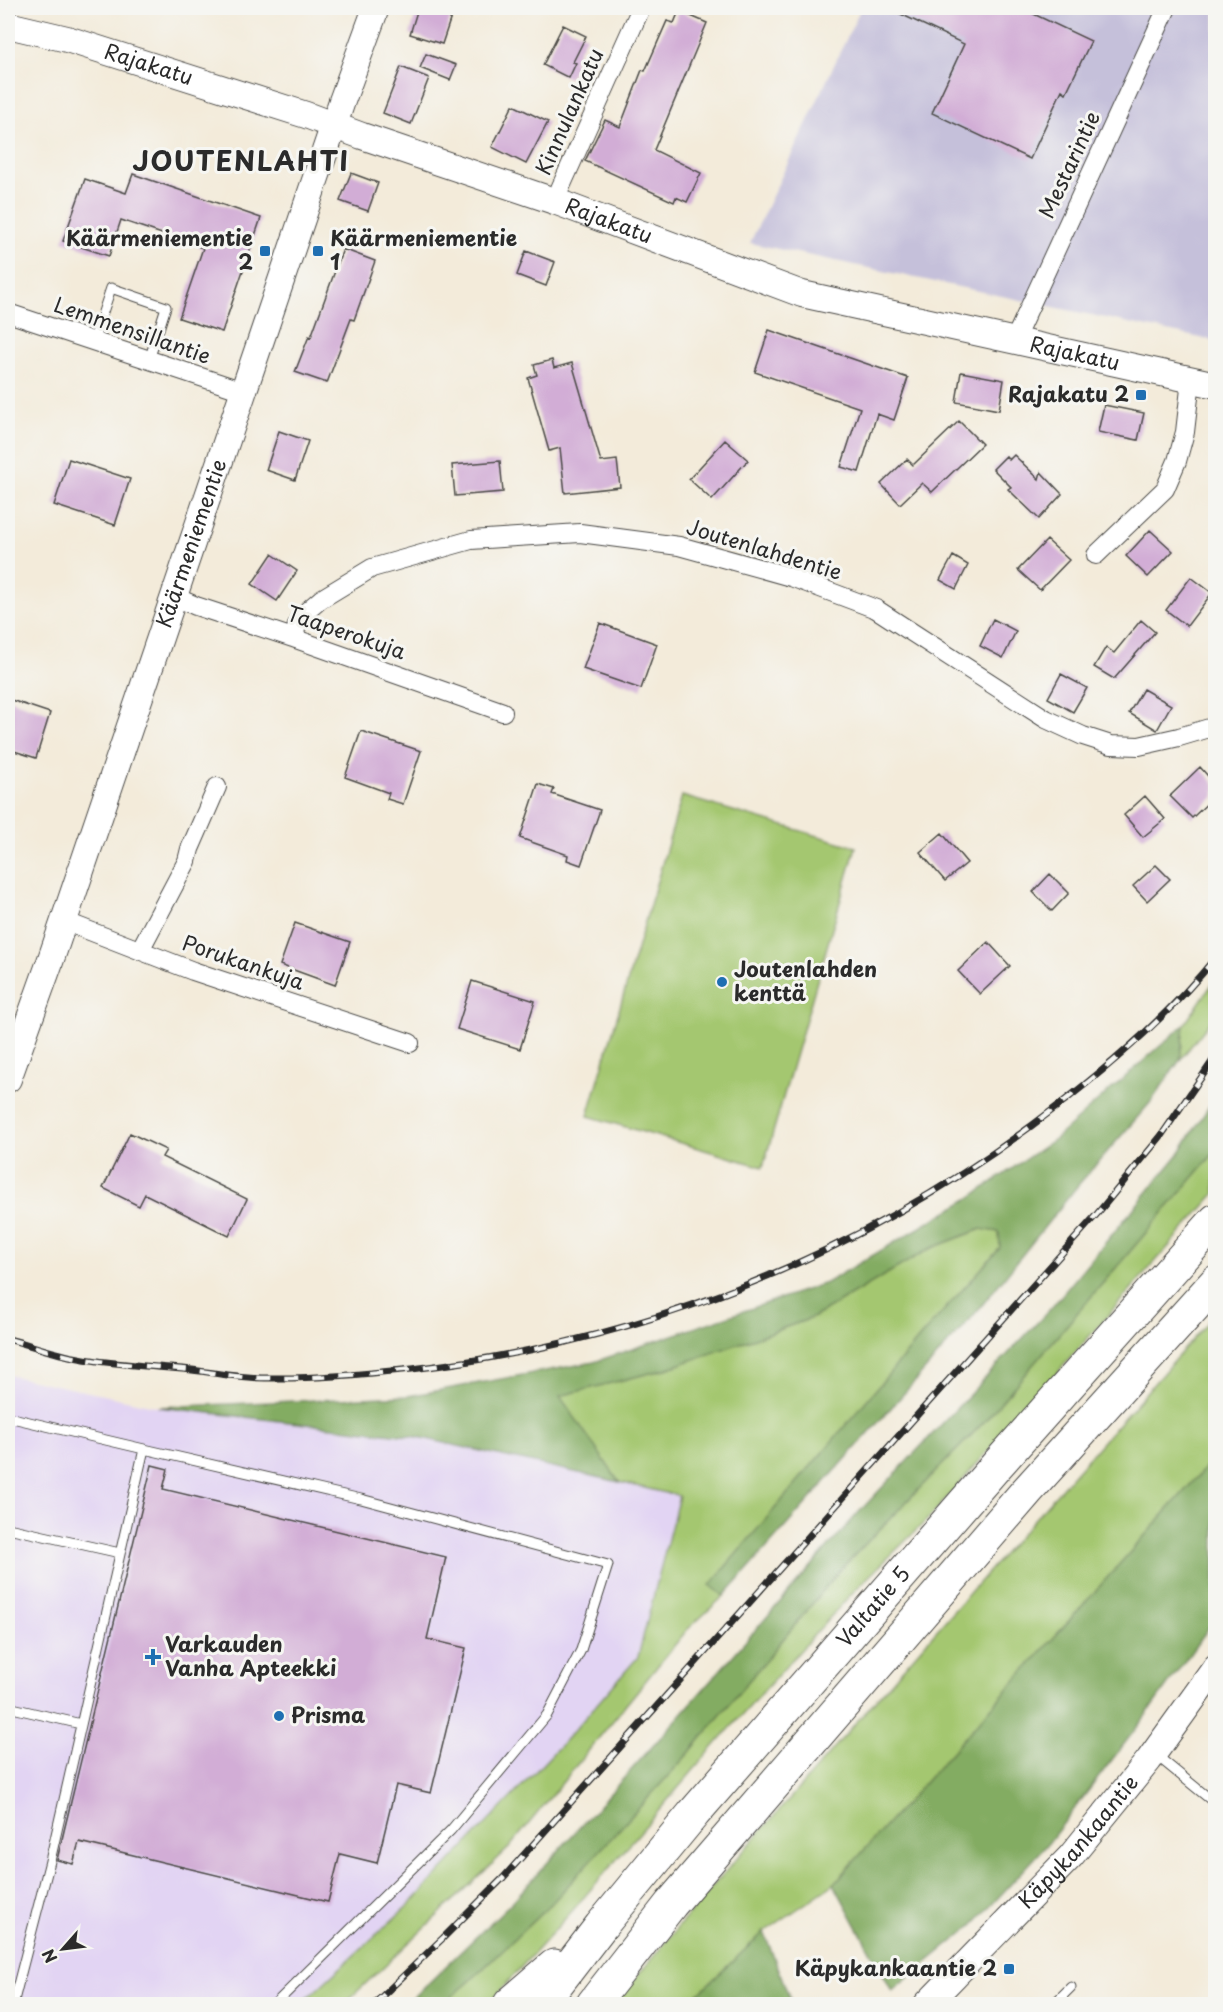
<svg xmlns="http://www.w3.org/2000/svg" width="1223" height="2012" viewBox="0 0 1223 2012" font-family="'Playpen Sans',sans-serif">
  <rect width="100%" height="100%" fill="#f6f6f2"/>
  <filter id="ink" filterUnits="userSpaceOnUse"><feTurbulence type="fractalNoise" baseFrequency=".0167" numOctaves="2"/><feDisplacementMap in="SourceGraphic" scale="12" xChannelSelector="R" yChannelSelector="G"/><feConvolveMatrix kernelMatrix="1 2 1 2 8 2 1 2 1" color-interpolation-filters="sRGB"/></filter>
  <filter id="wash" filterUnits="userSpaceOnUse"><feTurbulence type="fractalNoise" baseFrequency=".008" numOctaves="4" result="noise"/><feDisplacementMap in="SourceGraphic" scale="24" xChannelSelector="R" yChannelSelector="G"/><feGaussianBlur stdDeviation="1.35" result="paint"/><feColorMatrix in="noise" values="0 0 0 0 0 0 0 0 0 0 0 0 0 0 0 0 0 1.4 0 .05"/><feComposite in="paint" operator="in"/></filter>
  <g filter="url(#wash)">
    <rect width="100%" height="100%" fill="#f3ebda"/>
    <!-- built -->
    <path fill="#e2d4f3" d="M8,1375L159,1407L418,1437L679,1496L638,1657L570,1735L415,1899L301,2004H8Z"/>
    <!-- industrial -->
    <path fill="#c5c0da" d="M861,8H1215V341L750,243Z"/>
    <!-- green -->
    <path fill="#a4c770" stroke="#68794e" stroke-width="1.5" d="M682,796L856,847L763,1167L588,1116Z
      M1215,980V1016L1180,1060L1184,1025Z
      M1215,1152V1194L931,1516L852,1593L717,1743L573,1910L488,2004H443L469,1982L551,1904L689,1753L841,1569L984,1422Z
      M982,1229L999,1232L1000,1248L922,1335L711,1585L724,1596L687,1630L509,1848L344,2004H301L415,1899L570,1735L638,1657L679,1496L619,1482L559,1396L666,1369L812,1318L929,1249Z
      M1215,1314V1457L834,1884L764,1932L687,2004H615C682,1919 755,1838 827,1756C955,1608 1086,1461 1215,1314Z"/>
    <!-- forest -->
    <path fill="#83ac62" stroke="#576c46" stroke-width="1.5" d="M1184,1025L1180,1060L1150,1103L1079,1184L979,1309L724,1596L710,1585L922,1335L1000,1248L999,1232L981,1229L929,1249L812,1318L666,1369L560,1396L619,1482L418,1437L159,1407L408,1396L594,1362L826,1283L968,1199L1056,1138Z
      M1215,1097V1152L984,1422L841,1569L689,1753L551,1904L469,1982L443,2004H407L513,1901L678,1718L860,1511L1052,1307L1178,1155Z
      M1215,1457V1619L1141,1722L1046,1846L973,1925L892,1991L834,1884Z
      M764,1932L792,2004H687Z"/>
    <g id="blocks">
      <!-- building -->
      <path fill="#d2add6" d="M418,8H454L442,44L410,34Z
        M888,8H1021L1091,41L1066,93L1062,90L1030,159L932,113L964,44Z
        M679,11L707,23L654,150L701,173L687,202L676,197L674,202L585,161L605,120L620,127L642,70L645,71L667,21L674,23Z
        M563,25L586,36L573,62L576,63L569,78L543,65Z
        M426,54L456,65L450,80L420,68Z
        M401,67L429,78L411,124L383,113Z
        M513,105L548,122L526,164L492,147Z
        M351,173L378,183L368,211L340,201Z
        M133,174L261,218L222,332L179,318L203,248L121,220L109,256L63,241L85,179L126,193Z
        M343,249L375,261L354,320L351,319L327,383L295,372L309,336L311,337Z
        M526,251L555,262L546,286L517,275Z
        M769,330L908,378L894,420L877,414L859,472L841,467L860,408L755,372Z
        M552,360L554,368L572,363L601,462L617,460L620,487L565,493L560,448L549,451L528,378L537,375L534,365Z
        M961,372L1004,380L999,410L956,402Z
        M1104,405L1144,413L1138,440L1098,432Z
        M959,421L982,444L932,492L922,483L900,504L881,484L907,459L913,465Z
        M279,431L308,441L295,480L266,470Z
        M725,440L748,460L712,500L689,479Z
        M1014,455L1039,479L1041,472L1062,494L1039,519L1008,489L1011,487L993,469L1006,456L1009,460Z
        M69,459L130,479L115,525L54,505Z
        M500,461L503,492L455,496L452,465Z
        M1150,530L1173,551L1148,577L1126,556Z
        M1047,540L1069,560L1040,590L1018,570Z
        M272,554L297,571L277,601L252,584Z
        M953,556L968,565L956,589L940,580Z
        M1191,577L1212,593L1187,626L1166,610Z
        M993,619L1016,631L1003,658L980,646Z
        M1141,620L1155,632L1114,679L1094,667L1106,647L1114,653Z
        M600,623L657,644L641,689L583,669Z
        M1061,674L1087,688L1073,712L1048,698Z
        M1143,689L1171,705L1157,730L1129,713Z
        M8,699L50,713L36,758L8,749Z
        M361,731L421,751L403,804L387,799L389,793L345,777Z
        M1200,767L1215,784V796L1192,818L1170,796Z
        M538,784L554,789L552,794L600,810L581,865L567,860L568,855L520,838Z
        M1145,796L1165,819L1143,837L1124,815Z
        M942,833L967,863L945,881L920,852Z
        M1156,865L1170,879L1147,901L1133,886Z
        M1050,874L1069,893L1052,911L1033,892Z
        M295,923L350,942L335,985L280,965Z
        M988,942L1010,966L980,994L958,971Z
        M472,981L535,1001L520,1049L457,1029Z
        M130,1133L166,1150L162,1157L247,1199L229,1236L145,1194L139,1206L103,1188Z
        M152,1465L168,1469L163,1489L446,1557L427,1639L466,1648L431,1793L396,1785L377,1863L340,1854L328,1902L79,1842L73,1864L57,1860Z"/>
    </g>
  </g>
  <g filter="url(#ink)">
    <use href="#blocks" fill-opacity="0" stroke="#494845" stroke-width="1.5"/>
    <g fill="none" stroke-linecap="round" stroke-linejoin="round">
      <defs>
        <path id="lane" d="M93,342L111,288L166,307L149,360
          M8,1417L144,1449L50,1861L13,2004
          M144,1449L361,1499L608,1565L581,1650L547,1715L451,1830L275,2004
          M8,1528L120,1553
          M8,1707L81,1724
          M1156,1755L1216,1804
          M1054,2004L1071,1987"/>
        <path id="street" d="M557,202L559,191L641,8
          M8,313L243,391
          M1014,341L1167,8
          M1096,555L1165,489L1177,461L1185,432L1191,380
          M173,596L196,606L293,638L503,712
          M293,638L300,617L321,599L372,568L471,540L580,533L679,546L791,577L876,609L1046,719L1083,736L1111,745L1139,746L1179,737L1216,726
          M64,921L193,971L410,1043
          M140,950L187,861L190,849L217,787"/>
        <g id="secondary">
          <path id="s1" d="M8,25L67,39L306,115L362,136L557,202L802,294L1216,385"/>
          <path id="s2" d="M8,1079L51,959L342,101L376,8"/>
          <path id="s3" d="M927,2004L1071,1856L1149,1760L1216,1667"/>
        </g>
        <g id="highway">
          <path d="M510,2004L554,1966"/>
          <path id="s4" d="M541,2004L601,1926L694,1813L997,1465L1216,1220"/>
          <path d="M593,2004L671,1904L1027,1491L1216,1282"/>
        </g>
      </defs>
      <!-- lane casing -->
      <use href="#lane" stroke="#494845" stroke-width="11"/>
      <!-- street casing -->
      <use href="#street" stroke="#494845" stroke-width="20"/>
      <!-- secondary casing -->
      <use href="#secondary" stroke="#494845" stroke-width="28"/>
      <!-- highway casing -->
      <use href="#highway" stroke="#494845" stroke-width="35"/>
      <!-- lane -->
      <use href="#lane" stroke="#fff" stroke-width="9"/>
      <!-- street -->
      <use href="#street" stroke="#fff" stroke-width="18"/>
      <!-- secondary -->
      <use href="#secondary" stroke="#fff" stroke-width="26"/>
      <!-- highway -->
      <use href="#highway" stroke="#fff" stroke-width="33"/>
      <defs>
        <path id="rail" d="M8,1339C31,1345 55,1354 79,1358C116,1365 154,1366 192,1370C216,1373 241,1378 265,1378C314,1379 363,1374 412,1369C647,1342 868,1253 1055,1108C1114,1063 1169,1015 1216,957
          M374,2004L443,1938L503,1878L1097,1214L1161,1136L1216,1056"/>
      </defs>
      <!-- rail casing -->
      <use href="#rail" stroke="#2b2b2b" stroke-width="7"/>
      <!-- rail -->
      <use href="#rail" stroke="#f6f6f2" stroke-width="4.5" stroke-dasharray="14" stroke-linecap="butt"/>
    </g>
  </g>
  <!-- markers -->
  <g fill="#1f6fb2" stroke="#f6f6f2" stroke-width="2">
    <rect x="259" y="245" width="12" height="12" rx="3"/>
    <rect x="312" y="245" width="12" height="12" rx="3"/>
    <rect x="1135" y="389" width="12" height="12" rx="3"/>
    <circle cx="722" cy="982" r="6"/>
    <path d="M150 1648h6v6h6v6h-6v6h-6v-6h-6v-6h6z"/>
    <circle cx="279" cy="1716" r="6"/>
    <rect x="1003" y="1963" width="12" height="12" rx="3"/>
  </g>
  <g text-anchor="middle" stroke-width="6" stroke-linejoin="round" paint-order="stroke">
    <!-- street labels -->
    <g font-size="21" fill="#2b2b2b" stroke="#f6f6f2">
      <text dy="7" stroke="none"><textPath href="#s1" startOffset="146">Rajakatu</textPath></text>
      <text transform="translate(570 112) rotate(-66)" y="7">Kinnulankatu</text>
      <text transform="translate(1070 165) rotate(-65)" y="7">Mestarintie</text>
      <text dy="7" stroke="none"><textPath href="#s1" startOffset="632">Rajakatu</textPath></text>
      <text transform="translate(132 331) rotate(19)" y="7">Lemmensillantie</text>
      <text dy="7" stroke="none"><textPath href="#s1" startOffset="1118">Rajakatu</textPath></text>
      <text dy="7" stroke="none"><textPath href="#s2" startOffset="566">Käärmeniementie</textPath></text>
      <text transform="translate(764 550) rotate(17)" y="7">Joutenlahdentie</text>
      <text transform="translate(346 633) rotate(19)" y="7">Taaperokuja</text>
      <text transform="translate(243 963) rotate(19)" y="7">Porukankuja</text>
      <text dy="7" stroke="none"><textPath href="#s4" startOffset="518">Valtatie 5</textPath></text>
      <text dy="7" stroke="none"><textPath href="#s3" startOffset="222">Käpykankaantie</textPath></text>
    </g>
    <!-- poi labels -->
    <g font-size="21" font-weight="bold" fill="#2b2b2b" stroke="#f6f6f2" text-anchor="start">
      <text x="253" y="246" text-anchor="end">Käärmeniementie<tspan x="253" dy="24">2</tspan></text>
      <text x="330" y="246">Käärmeniementie<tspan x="330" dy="24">1</tspan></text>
      <text x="1129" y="402" text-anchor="end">Rajakatu 2</text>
      <text x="734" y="977">Joutenlahden<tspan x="734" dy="24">kenttä</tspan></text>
      <text x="165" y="1652">Varkauden<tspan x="165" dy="24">Vanha Apteekki</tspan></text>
      <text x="291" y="1723">Prisma</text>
      <text x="997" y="1976" text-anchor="end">Käpykankaantie 2</text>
    </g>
    <!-- district labels -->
    <g font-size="27" font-weight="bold" letter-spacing="1.5" fill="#2b2b2b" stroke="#f6f6f2">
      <text x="241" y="171">JOUTENLAHTI</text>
    </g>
  </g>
  <!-- margin -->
  <rect width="1223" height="2012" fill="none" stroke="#f6f6f2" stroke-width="30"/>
  <!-- north arrow -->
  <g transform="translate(63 1949) rotate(242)" stroke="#f6f6f2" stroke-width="4.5" paint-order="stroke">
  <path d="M0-4.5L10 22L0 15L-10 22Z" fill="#2b2b2b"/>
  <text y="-9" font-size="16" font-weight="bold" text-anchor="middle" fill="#2b2b2b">N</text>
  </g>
</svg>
